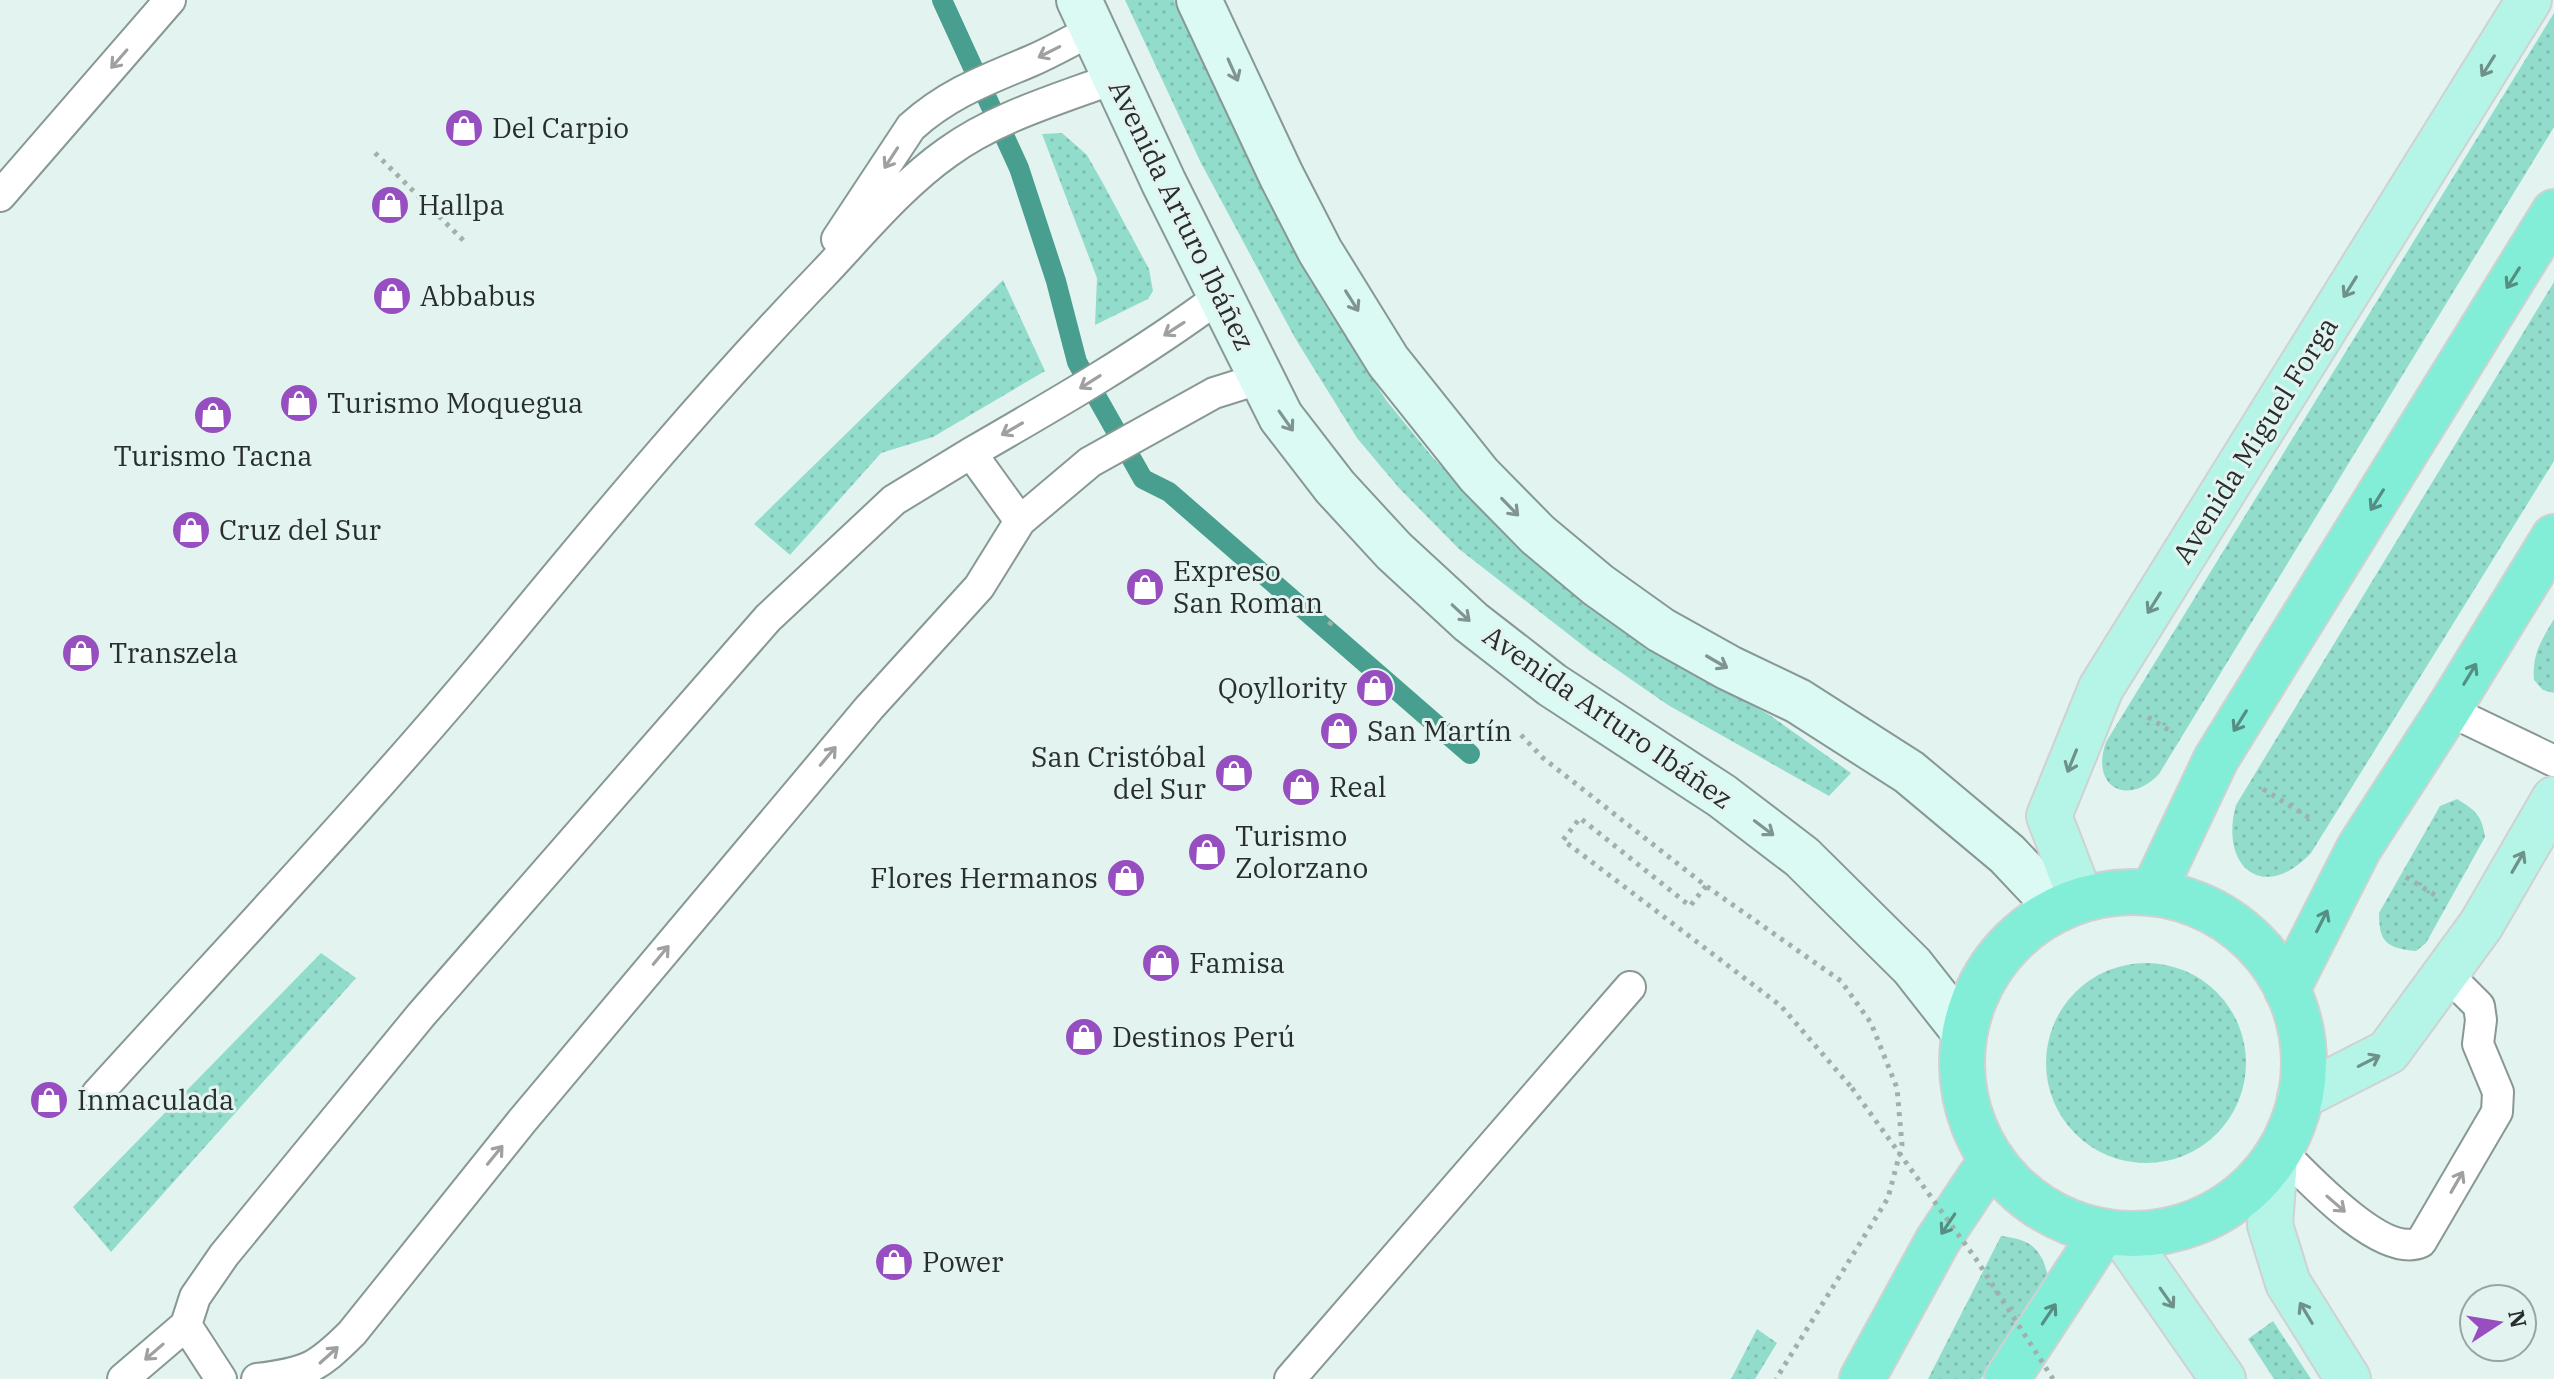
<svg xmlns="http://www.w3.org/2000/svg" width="2554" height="1379" viewBox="0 0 2554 1379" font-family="'IBM Plex Serif',serif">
  <defs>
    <pattern id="grass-dots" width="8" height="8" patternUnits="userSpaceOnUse" patternTransform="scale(2)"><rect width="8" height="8" fill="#92dccc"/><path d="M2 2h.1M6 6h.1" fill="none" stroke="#7ebdb0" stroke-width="1.8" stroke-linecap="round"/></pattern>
  </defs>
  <rect width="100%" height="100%" fill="#e3f4f0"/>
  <!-- grass -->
  <path fill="url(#grass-dots)" d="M1125,0H1174L1241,143L1319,295L1386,400L1434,459L1485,510L1682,663L1771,716L1851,773L1829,796L1668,705L1590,651L1459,549L1399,488L1357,438L1295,338L1201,163Z
    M2554,13V127L2159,774C2127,808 2090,786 2106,742Z
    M1062,133L1087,155L1105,187L1149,269L1153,291L1148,299L1095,325L1097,278L1042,134Z
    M1003,280L1045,371L933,437L881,453L790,555L754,524Z
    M2554,282V461L2311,853C2263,904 2219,866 2236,805Z
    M2554,619V693L2543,690L2534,680C2532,654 2541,641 2554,619Z
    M2457,799C2475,810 2482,815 2485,837L2426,943L2416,951C2387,948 2379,943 2379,913L2440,806Z
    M321,953L356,978L111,1252L73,1207Z
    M2046 1063a100 100 0 1 1 200 0a100 100 0 1 1-200 0Z
    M2001,1236C2033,1240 2042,1249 2049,1280L1981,1379H1928Z
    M2273,1321L2311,1379H2274L2248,1339Z
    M1757,1329L1777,1343L1755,1379H1731Z"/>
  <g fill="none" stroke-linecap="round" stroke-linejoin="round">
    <!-- stream -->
    <path stroke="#489f8f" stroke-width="20" d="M942,0L1019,168L1056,281L1077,362L1143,479L1169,492L1470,754"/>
    <defs>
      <path id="lane" d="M0,196L170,0
        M837,239L911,127C949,93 986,80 1031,61C1052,52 1072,40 1093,30
        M971,453C1056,404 1141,355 1219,297
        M1020,521L1090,462L1214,393L1262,378
        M2448,710L2554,761
        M97,1094C234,943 375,795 506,637C608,513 711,390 823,274C862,233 901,185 948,152C996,117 1059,99 1115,78
        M2280,1150C2306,1176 2382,1260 2421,1242L2497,1112L2498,1092L2478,1044L2481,1020L2479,1006L2446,973
        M123,1379L186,1325
        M221,1379L186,1325L195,1297L224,1255L421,1015L768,618L894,500L971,453L1020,521L979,587L869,708L522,1121L352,1333C317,1368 307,1373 257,1379
        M1290,1379L1630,987"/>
      <path id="secondary" d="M1079,0L1164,183L1281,417L1335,487L1394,551L1471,622L1552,685L1722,796L1802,857L1912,966L1964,1032
        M1199,0L1281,175L1320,251L1388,361L1479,475L1538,535L1598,585L1661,630L1729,668L1798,701L1909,772L2007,854L2058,908"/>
      <path id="primary" d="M2081,899L2049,816L2101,688L2529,0
        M2300,1097L2388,1052L2481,925L2554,799
        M2275,1158L2270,1225L2288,1283L2348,1379
        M2122,1234L2223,1379"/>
      <path id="highway" d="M2153,892L2216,759L2554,212
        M1962 1063a171 171 0 1 1 342 0a171 171 0 1 1-342 0Z
        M2287,990L2359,848L2448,710L2554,537
        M1862,1379L1938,1240L1992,1159
        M2007,1379L2103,1232"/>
    </defs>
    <!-- lane casing -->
    <use href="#lane" stroke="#889894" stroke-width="34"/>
    <!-- secondary casing -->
    <use href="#secondary" stroke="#889894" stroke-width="48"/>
    <!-- primary casing -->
    <use href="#primary" stroke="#d0d1d1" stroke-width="48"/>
    <!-- highway casing -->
    <use href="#highway" stroke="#d0d1d1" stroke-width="48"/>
    <!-- path -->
    <path stroke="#a2b0ad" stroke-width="5" stroke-dasharray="4 6" stroke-linecap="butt" d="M375,153L464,241
      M1329,625L1334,619
      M2148,717L2170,731
      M1521,735L1543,758L1706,886L1841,981L1871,1023L1897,1088L1902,1145L1888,1198L1776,1379
      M2263,789L2313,820
      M2406,877L2435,895
      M1706,886L1690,906L1580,818L1563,840L1781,1006L1852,1088"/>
    <!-- lane -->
    <use href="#lane" stroke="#fff" stroke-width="30"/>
    <!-- secondary -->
    <use href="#secondary" stroke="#dafaf3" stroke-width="44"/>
    <!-- primary -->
    <use href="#primary" stroke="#b4f5e8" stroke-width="44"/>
    <!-- highway -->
    <use href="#highway" stroke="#82eed8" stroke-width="44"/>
    <!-- path-bridge -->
    <path stroke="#a2b0ad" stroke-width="5" stroke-dasharray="4 6" stroke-linecap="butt" d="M1852,1088L1976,1259L2053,1379"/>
  </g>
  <!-- one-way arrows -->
  <defs><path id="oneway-shaft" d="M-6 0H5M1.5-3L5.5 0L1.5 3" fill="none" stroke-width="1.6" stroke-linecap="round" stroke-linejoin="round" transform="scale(2)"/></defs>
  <g stroke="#9ea1a0">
    <use href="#oneway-shaft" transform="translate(1049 52) rotate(153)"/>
    <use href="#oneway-shaft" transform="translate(119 59) rotate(131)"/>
    <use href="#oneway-shaft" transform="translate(891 158) rotate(123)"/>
    <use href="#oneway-shaft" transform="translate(1174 329) rotate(147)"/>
    <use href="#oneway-shaft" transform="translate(1090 382) rotate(148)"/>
    <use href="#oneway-shaft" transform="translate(1012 429) rotate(150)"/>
    <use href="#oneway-shaft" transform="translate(828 756) rotate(-50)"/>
    <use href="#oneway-shaft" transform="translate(661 955) rotate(-50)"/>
    <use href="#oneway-shaft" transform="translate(495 1155) rotate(-51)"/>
    <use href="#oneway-shaft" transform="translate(2457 1182) rotate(-60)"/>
    <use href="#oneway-shaft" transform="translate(2336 1204) rotate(41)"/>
    <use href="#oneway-shaft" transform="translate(154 1352) rotate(139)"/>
    <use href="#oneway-shaft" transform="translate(329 1355) rotate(-42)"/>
  </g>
  <g stroke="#6e928a">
    <use href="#oneway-shaft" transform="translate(2488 66) rotate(122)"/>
    <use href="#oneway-shaft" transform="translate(2350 287) rotate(122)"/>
    <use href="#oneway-shaft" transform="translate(2154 603) rotate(122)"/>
    <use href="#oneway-shaft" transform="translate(2072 761) rotate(112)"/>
    <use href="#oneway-shaft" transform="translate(2518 862) rotate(-60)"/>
    <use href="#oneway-shaft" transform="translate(2369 1061) rotate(-27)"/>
    <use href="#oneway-shaft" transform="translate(2167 1298) rotate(55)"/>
    <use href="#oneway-shaft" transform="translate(2306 1313) rotate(-121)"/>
  </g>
  <g stroke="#819490">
    <use href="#oneway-shaft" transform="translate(1233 70) rotate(66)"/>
    <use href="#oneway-shaft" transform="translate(1352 301) rotate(58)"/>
    <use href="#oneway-shaft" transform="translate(1286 421) rotate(55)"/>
    <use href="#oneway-shaft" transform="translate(1510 507) rotate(46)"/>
    <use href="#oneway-shaft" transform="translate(1461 613) rotate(43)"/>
    <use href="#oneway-shaft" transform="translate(1717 662) rotate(30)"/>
    <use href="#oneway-shaft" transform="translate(1764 828) rotate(37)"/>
  </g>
  <g stroke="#558e82">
    <use href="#oneway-shaft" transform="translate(2513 278) rotate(122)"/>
    <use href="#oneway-shaft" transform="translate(2377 500) rotate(122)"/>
    <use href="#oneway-shaft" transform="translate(2470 674) rotate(-59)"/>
    <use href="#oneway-shaft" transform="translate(2240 721) rotate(122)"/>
    <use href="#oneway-shaft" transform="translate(2322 921) rotate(-63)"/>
    <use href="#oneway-shaft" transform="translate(1948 1224) rotate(124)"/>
    <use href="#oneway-shaft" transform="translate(2049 1314) rotate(-56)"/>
  </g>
  <!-- icons -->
  <defs>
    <symbol id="shop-disc" viewBox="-11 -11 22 22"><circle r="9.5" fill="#974ec0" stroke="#e3f4f0"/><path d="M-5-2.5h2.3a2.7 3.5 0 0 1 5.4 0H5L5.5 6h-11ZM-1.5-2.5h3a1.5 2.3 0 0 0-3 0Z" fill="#fff"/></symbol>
  </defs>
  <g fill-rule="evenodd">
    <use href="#shop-disc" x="442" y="106" width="44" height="44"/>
    <use href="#shop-disc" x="368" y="183" width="44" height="44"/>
    <use href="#shop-disc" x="370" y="274" width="44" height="44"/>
    <use href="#shop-disc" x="277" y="381" width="44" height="44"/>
    <use href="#shop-disc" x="191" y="393" width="44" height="44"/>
    <use href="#shop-disc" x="169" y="508" width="44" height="44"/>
    <use href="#shop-disc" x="1123" y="565" width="44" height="44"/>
    <use href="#shop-disc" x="59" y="631" width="44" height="44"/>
    <use href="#shop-disc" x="1353" y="666" width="44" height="44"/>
    <use href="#shop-disc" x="1317" y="709" width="44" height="44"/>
    <use href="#shop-disc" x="1212" y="751" width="44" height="44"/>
    <use href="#shop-disc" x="1279" y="765" width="44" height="44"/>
    <use href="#shop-disc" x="1185" y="830" width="44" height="44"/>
    <use href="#shop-disc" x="1104" y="856" width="44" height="44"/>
    <use href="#shop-disc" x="1139" y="941" width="44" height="44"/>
    <use href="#shop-disc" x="1062" y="1015" width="44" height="44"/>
    <use href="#shop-disc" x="27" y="1078" width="44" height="44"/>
    <use href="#shop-disc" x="872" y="1240" width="44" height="44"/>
  </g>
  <g text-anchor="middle" stroke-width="6" stroke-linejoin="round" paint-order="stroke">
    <!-- poi labels -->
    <g font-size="28" fill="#282e2d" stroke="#e3f4f0" text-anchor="start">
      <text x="492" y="138">Del Carpio</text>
      <text x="418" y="215">Hallpa</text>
      <text x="420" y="306">Abbabus</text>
      <text x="327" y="413">Turismo Moquegua</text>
      <text x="213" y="466" text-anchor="middle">Turismo Tacna</text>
      <text x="219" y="540">Cruz del Sur</text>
      <text x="1173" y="581">Expreso<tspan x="1173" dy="32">San Roman</tspan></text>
      <text x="109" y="663">Transzela</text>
      <text x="1347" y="698" text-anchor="end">Qoyllority</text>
      <text x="1367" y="741">San Martín</text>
      <text x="1206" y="767" text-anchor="end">San Cristóbal<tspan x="1206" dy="32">del Sur</tspan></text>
      <text x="1329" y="797">Real</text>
      <text x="1235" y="846">Turismo<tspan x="1235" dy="32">Zolorzano</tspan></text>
      <text x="1098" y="888" text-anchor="end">Flores Hermanos</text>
      <text x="1189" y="973">Famisa</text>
      <text x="1112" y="1047">Destinos Perú</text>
      <text x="77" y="1110">Inmaculada</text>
      <text x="922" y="1272">Power</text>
    </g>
    <!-- street labels -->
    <g font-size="28" fill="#282e2d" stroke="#e3f4f0">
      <text transform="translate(1182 215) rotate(64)" y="10">Avenida Arturo Ibáñez</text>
      <text transform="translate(2255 440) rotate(-58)" y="10">Avenida Miguel Forga</text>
      <text transform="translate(1608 717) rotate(35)" y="10">Avenida Arturo Ibáñez</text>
    </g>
  </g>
  <!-- north arrow -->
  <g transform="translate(2498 1323) rotate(78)"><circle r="38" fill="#e3f4f0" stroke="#98a5a2" stroke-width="2"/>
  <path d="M0-6L14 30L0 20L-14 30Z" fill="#974ec0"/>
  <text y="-12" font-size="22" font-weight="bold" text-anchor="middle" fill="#282e2d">N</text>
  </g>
</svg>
